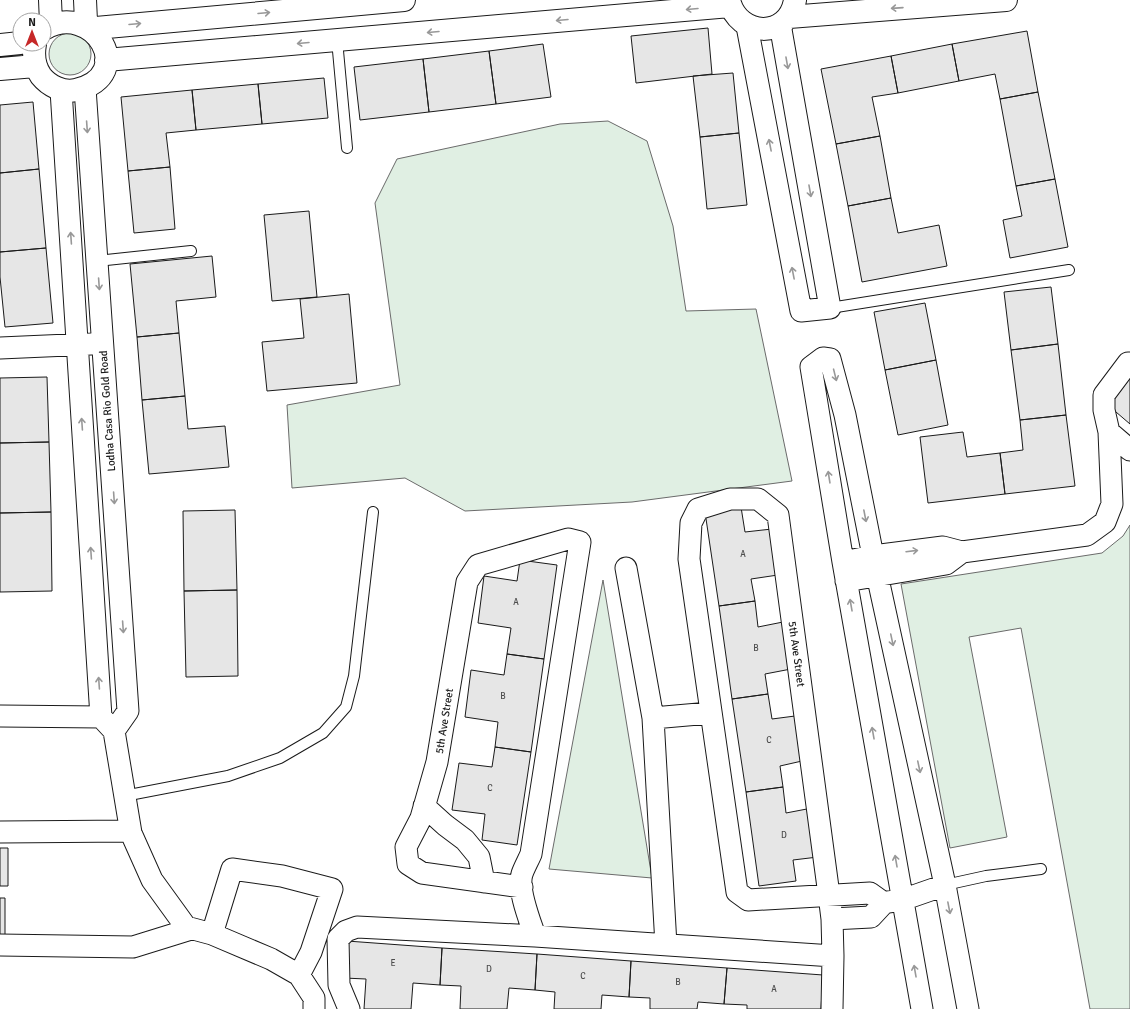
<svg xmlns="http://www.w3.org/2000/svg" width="1130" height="1009" viewBox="0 0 1130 1009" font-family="Signika,sans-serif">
  <rect width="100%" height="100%" fill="#fff"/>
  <!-- green -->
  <path fill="#e0efe3" stroke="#6a6a6a" d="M49 54a21 21 0 1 1 42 0a21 21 0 1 1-42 0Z
    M608,121L647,141L673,226L686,311L756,309L792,481L632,502L465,511L405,478L292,488L287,405L400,385L375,203L397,159L560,124Z
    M1130,525V1009H1090L1021,628L969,637L1007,837L950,848L901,584L1102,553L1123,536Z
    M603,580L652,878L549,869Z"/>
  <!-- building -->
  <path fill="#e6e6e6" stroke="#1a1a1a" d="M708,28L712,74L636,83L631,36Z
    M1027,31L1038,92L1000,99L995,74L959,81L952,44Z
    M543,44L551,97L496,104L489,51Z
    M952,44L959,81L898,93L891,56Z
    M489,51L496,104L429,112L423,59Z
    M891,56L898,93L872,97L880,136L836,144L821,69Z
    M423,59L429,112L360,120L354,67Z
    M733,73L739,133L700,137L693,76Z
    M324,78L328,118L262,124L258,84Z
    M258,84L262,124L196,130L192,90Z
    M192,90L196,130L166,133L170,167L128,171L121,97Z
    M1038,92L1055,179L1016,186L1000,99Z
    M33,102L39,169L0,173V105Z
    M739,133L747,205L707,209L700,137Z
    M880,136L891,198L848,206L836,144Z
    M170,167L175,229L134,233L128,171Z
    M39,169L46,248L0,252V173Z
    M1055,179L1068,247L1010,258L1003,220L1022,216L1016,186Z
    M891,198L898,233L939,225L947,266L862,282L848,206Z
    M309,211L317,297L272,301L264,215Z
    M46,248L53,323L5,327L0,277V252Z
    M212,256L216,297L176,301L179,333L137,337L130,264Z
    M1051,287L1058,344L1011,350L1004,292Z
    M349,294L357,383L267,391L262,342L304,338L300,299Z
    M925,303L936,360L885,370L874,312Z
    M179,333L185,396L142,400L137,337Z
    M1058,344L1066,415L1020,420L1011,350Z
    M936,360L948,425L898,435L885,370Z
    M47,377L49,442L0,443V378Z
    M1130,378V424L1109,406Z
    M185,396L188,429L225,426L229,467L149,474L142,400Z
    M1066,415L1075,486L1005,494L1000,453L1023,450L1020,420Z
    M963,432L967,457L1000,453L1005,494L928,503L920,437Z
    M49,442L51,512L0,513V443Z
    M741,507L745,532L772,529L778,575L751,579L755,601L719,606L705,512Z
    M235,510L237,590L184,591L183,511Z
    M51,512L52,591L0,592V513Z
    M520,560L557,565L544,659L507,654L511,628L478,623L484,576L517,581Z
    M237,590L238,676L186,677L184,591Z
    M755,601L758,627L783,622L791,669L765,674L768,694L732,699L719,606Z
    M507,654L544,659L531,752L495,747L498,722L465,717L471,670L504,675Z
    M768,694L772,719L795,716L802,761L780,766L783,787L746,792L732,699Z
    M495,747L531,752L517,845L482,840L485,814L452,810L459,763L492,767Z
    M783,787L786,813L812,808L818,857L793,860L796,881L759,886L746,792Z
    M0,848H8V886H0Z
    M0,898H5V936H0Z
    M347,941L442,948L440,985L413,983L411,1009H364L366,979L344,978Z
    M442,948L537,954L535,990L509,988L507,1009H460L461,986L440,985Z
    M537,954L631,961L629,997L602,995L601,1009H554L555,992L535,990Z
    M631,961L727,968L724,1004L698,1002L697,1009H650V998L629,997Z
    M727,968L823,975L821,1009H747V1005L724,1004Z"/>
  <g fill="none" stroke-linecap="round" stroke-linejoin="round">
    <defs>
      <path id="service" d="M337,40L347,148
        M97,261L191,251
        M830,308L1069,270
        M124,796L228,776L280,758L323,733L346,707L354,676L373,512
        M945,885L986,876L1041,869"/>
      <path id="minor" d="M747,26L801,311L830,308L780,24
        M85,88L128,711L114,731
        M61,90L101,717L114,731L131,833L152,880L186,927L212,934L271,959L299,975L314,998V1009
        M0,348L91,344
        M1109,432L1104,410V395L1128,363H1130
        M843,562L873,556L943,547L962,552L1087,535L1105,522L1112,504L1109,432L1130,450
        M626,568L653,718L710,713
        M846,581L946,564L962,552
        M0,716L101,717
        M653,718L666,945
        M424,806L445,825L465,840L479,857L484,882
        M0,832L130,831
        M522,887L422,873L408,864L406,847L421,818L437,762L467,582L478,565L568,539L580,542L531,854C528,861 524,868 522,874C517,889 530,921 535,936
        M888,902L902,900L945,885
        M832,919L871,917L884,903
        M212,934L232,869L282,876L332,889L311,952L299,975
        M0,945L133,947L191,929
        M349,1009L339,985L338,939L346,931L357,927L535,936L833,956
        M832,1009L833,956L832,919L829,895L778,515L758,499H730L698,509L691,523L689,559L737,892L748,900L870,893L884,903
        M922,1009L843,562L811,367L823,358L830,359L845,415L873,556L945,885L968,1009"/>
      <path id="tertiary" d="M50,0L51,23
        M85,0L86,21
        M729,0C738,38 789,39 795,0
        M789,17L1006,0
        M96,28L404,0
        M35,44C33,55 34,66 41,76C49,86 63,93 76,90C139,75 93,0 44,29
        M0,45L20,43
        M106,60L730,6
        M0,69L35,66"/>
    </defs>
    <!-- service casing -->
    <use href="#service" stroke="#1a1a1a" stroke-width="12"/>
    <!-- minor casing -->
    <use href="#minor" stroke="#1a1a1a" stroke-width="23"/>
    <!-- tertiary casing -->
    <use href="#tertiary" stroke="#1a1a1a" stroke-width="24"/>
    <!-- service -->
    <use href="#service" stroke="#fff" stroke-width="10"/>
    <!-- minor -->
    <use href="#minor" stroke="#fff" stroke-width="21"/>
    <!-- tertiary -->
    <use href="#tertiary" stroke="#fff" stroke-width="22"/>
  </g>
  <!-- one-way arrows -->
  <defs><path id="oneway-shaft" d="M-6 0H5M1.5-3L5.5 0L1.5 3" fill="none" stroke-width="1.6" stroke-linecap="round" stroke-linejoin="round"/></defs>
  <g stroke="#989898">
    <use href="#oneway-shaft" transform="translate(897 8) rotate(176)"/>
    <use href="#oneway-shaft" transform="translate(692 9) rotate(175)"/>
    <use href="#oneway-shaft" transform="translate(264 13) rotate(-5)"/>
    <use href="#oneway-shaft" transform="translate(562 20) rotate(175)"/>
    <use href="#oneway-shaft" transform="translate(135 24) rotate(-5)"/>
    <use href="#oneway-shaft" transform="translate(433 32) rotate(175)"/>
    <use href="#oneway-shaft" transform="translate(303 43) rotate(175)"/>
    <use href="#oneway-shaft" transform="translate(787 63) rotate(80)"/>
    <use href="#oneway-shaft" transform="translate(87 127) rotate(86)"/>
    <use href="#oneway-shaft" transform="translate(770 145) rotate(-101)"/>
    <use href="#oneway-shaft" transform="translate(810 191) rotate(80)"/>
    <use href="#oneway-shaft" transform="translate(71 238) rotate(-94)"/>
    <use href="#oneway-shaft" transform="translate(793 273) rotate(-101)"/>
    <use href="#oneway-shaft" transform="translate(99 284) rotate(86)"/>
    <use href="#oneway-shaft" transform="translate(835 375) rotate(76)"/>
    <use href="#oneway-shaft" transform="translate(82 424) rotate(-94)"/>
    <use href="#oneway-shaft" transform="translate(829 477) rotate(-99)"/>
    <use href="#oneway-shaft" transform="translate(114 498) rotate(86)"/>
    <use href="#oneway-shaft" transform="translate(865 516) rotate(79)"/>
    <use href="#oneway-shaft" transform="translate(912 551) rotate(-7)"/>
    <use href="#oneway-shaft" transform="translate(91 553) rotate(-94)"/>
    <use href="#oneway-shaft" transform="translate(851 605) rotate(-100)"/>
    <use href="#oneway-shaft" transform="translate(123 627) rotate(86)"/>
    <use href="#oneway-shaft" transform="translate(892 640) rotate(78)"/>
    <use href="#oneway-shaft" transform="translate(99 683) rotate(-94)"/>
    <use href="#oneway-shaft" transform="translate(873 733) rotate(-100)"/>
    <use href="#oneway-shaft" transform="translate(919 767) rotate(78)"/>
    <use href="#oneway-shaft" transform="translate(896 861) rotate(-100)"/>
    <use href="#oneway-shaft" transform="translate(949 908) rotate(79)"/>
    <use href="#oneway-shaft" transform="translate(915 971) rotate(-100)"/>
  </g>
  <g text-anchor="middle" stroke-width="3" stroke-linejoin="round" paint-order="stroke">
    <!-- number labels -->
    <g font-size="9" fill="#4d4d4d">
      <text x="743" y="557">A</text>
      <text x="516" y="605">A</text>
      <text x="756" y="651">B</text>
      <text x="503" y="699">B</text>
      <text x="769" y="743">C</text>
      <text x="490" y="791">C</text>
      <text x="784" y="838">D</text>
      <text x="393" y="966">E</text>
      <text x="489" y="972">D</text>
      <text x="583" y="979">C</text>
      <text x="678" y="985">B</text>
      <text x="774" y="992">A</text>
    </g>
    <!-- street labels -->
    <g font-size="11" fill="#1a1a1a" stroke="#fff">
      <text transform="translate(107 411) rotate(-94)" y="4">Lodha Casa Rio Gold Road</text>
      <text transform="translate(797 654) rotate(82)" y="4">5th Ave Street</text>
      <text transform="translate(444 721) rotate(-81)" y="4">5th Ave Street</text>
    </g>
  </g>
  <!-- north arrow -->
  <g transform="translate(32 32)"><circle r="19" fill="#ffffff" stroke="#a3a3a3"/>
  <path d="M0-3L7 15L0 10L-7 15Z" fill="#c62828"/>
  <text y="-6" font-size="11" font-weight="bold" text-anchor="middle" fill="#1a1a1a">N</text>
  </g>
</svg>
